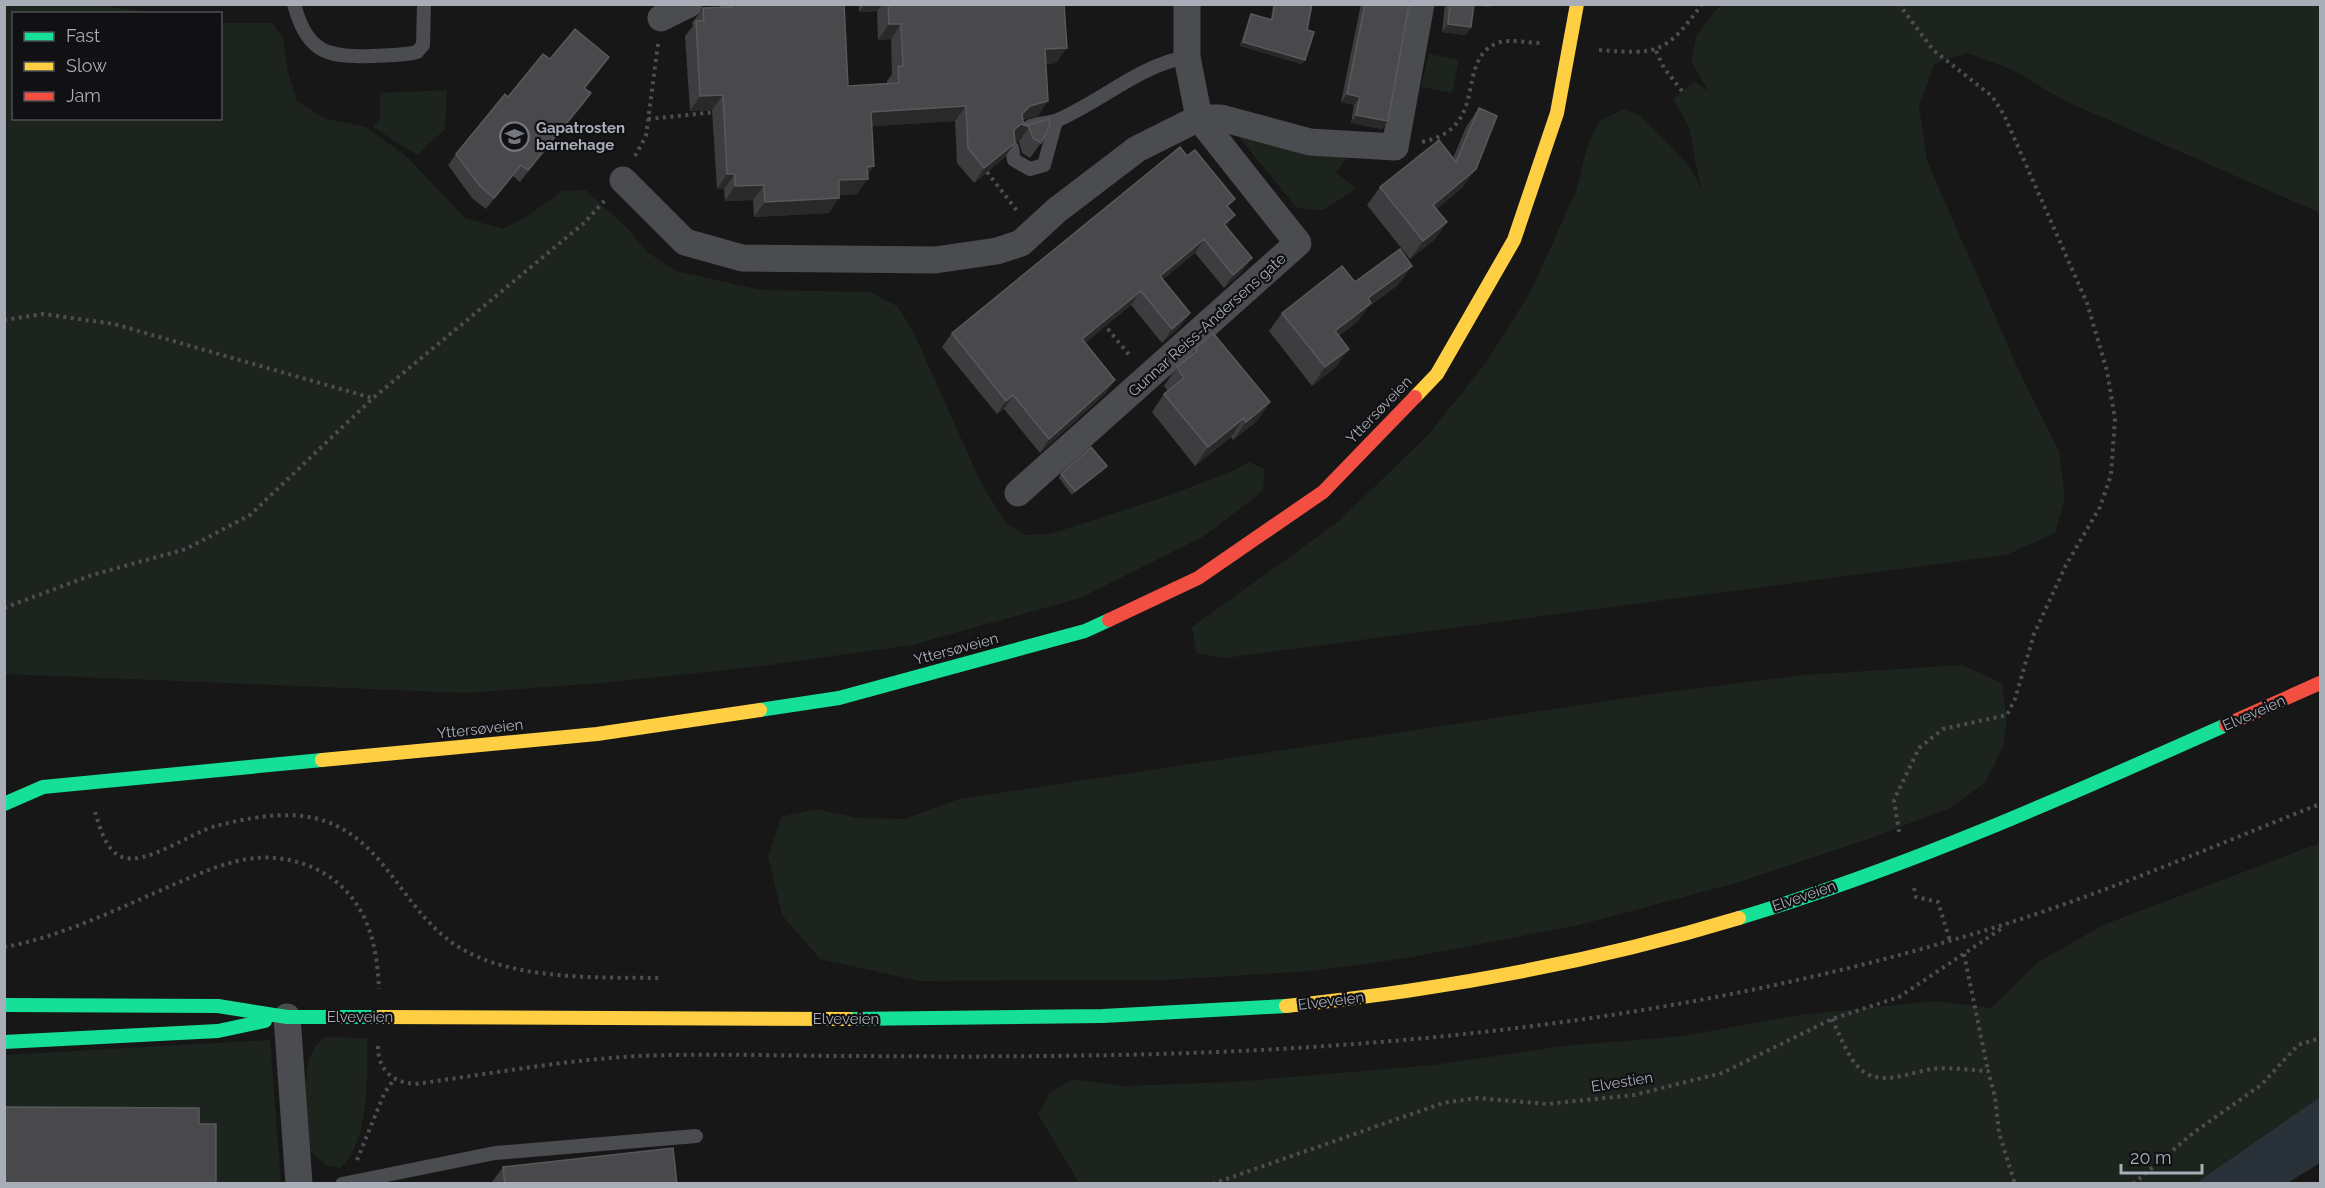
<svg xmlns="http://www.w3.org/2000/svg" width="2325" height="1188" viewBox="0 0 2325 1188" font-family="Raleway,sans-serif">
  <rect width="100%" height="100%" fill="#171717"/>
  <!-- green -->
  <path fill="#1d241e" d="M5,4L97,5L156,13L14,14V118H220L221,23H272L283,38L287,69L297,101L324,118L366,127L406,156L465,218L503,229L529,215L562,191L585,190L627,228L647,252L676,271L760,290L871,292L898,307L914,333L981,483L1006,523L1025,535L1050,534L1164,497L1231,472L1249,462L1265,469L1263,491L1204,536L1080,598L912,645L762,666L602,683L465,693L5,674Z
    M1720,5H2320V213L2063,100L2013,70L1967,53L1935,63L1919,106L1927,161L2020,373L2059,452L2065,497L2055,533L2006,555L1225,658L1196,653L1192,627L1338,522L1428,435L1485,364L1531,291L1576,191L1587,148L1599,121L1624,109L1640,115L1690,167L1701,189L1689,127L1673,99L1694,81L1708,91L1691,61L1697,35Z
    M1429,54L1459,60L1452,93L1421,87Z
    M447,90L445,129L417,155L373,127L380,120V93Z
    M1239,137L1348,157L1336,172L1356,189L1323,210L1297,208Z
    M1962,665L2002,683L2007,720L2003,747L1986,782L1950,808L1868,839L1736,883L1579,925L1407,958L1312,971L1164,980L920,981L820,959L782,915L768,857L781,817L816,809L857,818L905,819L959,799L1653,694L1804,675Z
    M2320,843V1097L2196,1183H1079L1038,1114L1049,1094L1072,1079L1124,1086L1233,1082L1433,1065L1564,1046L1683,1036L1800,1015L1936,1001L1991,1008L2037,963L2103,925Z
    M326,1037L367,1038C367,1075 370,1142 340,1168L326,1165L308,1150C308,1121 296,1051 326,1037Z
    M270,1040L281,1183L5,1184V1055Z"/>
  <!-- water -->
  <path fill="#2a3239" d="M2320,1097V1163L2287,1183H2196Z"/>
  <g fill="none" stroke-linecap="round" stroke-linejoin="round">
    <!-- path -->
    <path stroke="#4d4e52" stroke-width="4" stroke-dasharray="3 4.5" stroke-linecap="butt" d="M1599,50C1659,55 1666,53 1702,4
      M1656,51L1664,68L1682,91
      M648,119L716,112
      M1422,142C1490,128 1455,63 1495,44C1507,38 1528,43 1541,43
      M635,156L646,136L658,44
      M987,172L1018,212
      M4,320L43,314L114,324L372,398
      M1103,323L1130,356
      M4,608L92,575L186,549L250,515L373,398L584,223L606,199
      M95,812C100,827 105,850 122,857C146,866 192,832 216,826C247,818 283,811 314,818C380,833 398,900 446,938C500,982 595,977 661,978
      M1899,832L1894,800L1919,748L1943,729L2007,715L2015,699L2034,634L2066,565L2100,507L2111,475L2115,419L2107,371L2087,303L2004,115L1992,96L1933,50L1899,4
      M1914,888L1916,897L1938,902L1950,941
      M4,947C59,938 124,906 175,884C199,874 222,863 248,859C277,854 311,862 334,880C369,907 377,947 379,989
      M1964,954L1988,1071
      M1832,1019C1840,1035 1850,1065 1867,1074C1887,1084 1912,1072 1932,1069C1950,1067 1970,1070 1988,1071L1995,1097L1999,1133L2015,1184
      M378,1046C378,1070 392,1082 415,1084C489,1074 564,1060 638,1056C709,1053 781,1056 853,1056C1015,1057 1178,1057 1340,1045C1553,1030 1769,996 1973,934C2092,899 2206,849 2320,804
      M357,1160L384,1094L394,1079
      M1212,1184L1443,1103L1477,1098L1547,1104L1634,1095L1722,1073L1832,1019L1899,997L2004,927
      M2133,1184L2193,1133L2261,1085L2298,1045L2320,1038"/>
    <!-- lane -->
    <path stroke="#4b4c50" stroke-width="14" d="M294,4C306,50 325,58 370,56C385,55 402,56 417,52L423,45L424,4
      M1031,126C1040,123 1050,123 1058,120C1102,101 1140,65 1187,57
      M1012,148L1014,160L1030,169L1044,165L1056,121
      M342,1184L495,1153L696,1136"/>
    <!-- street -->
    <path stroke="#4b4c50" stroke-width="27" d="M661,18L689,4
      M623,180L685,242L742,258L935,260L997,251L1021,243L1057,210L1137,149L1199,118H1221L1310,142L1395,147L1421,4
      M1018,493L1298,243L1199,118L1187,57V4
      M287,1017L299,1184"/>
    <!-- fast -->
    <path stroke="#16e098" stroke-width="14" d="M760,710L839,698L1085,631L1109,620
      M4,804L43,787L322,760
      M1739,918C1906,868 2067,796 2226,725
      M4,1005L218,1006L287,1017H380
      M849,1019L1103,1016L1286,1006
      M4,1042L218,1031L265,1021"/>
    <!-- slow -->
    <path stroke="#ffcf43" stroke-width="14" d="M1415,397L1437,374L1514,240L1557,113L1577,4
      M322,760L597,734L760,710
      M1286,1006C1440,990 1591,963 1739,918
      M380,1017L849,1019"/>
    <!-- jam -->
    <path stroke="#f24e42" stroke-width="14" d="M1109,620L1198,578L1323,492L1415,397
      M2226,725L2320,683"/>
    <!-- path-bridge -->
    <path stroke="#4d4e52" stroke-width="4" stroke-dasharray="3 4.5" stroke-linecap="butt" d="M1027,224L1040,239"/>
  </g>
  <!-- wall -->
  <path fill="#3d3d3f" d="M721,4H844L848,86L887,83V81L892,74L891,39L878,40L877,11L859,12V4H1064L1056,63L1046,64L1038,116L1023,120V122L1028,125L1041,143L1030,158L1022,153L1019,142L1015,141L1004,158L974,183L957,163L955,121L872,126L867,176L857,194L839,195L829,213L754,217L753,200L725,201L724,189H717L712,110L690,111L685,36L693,26L692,23L703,8L721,7Z
    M1273,4H1312L1302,64L1240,46L1249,18L1251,14L1271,19Z
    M1361,4H1409L1382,129L1351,123L1354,105L1341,102Z
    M1445,4H1492L1490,7L1474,5L1471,27L1466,35L1442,32Z
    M609,57L585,89L591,93L583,105L520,182L513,176L486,209L472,198L448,165L456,154L508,97L550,59Z
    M1479,108L1463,187L1436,209L1447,222L1434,240L1410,259L1367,205L1380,187L1453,158L1466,127Z
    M1229,208L1226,227L1242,272L1224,288L1195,253L1162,280L1190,313L1180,327L1162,343L1131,305L1085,343L1106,393L1040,453L1004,409L997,414L942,347L952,333Z
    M1412,266L1398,285L1368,307L1358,321L1339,336L1336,367L1312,386L1269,331L1282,313L1355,282Z
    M1195,349L1270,402L1257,421L1233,440L1231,437L1195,466L1152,412L1164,394L1168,391L1164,386L1177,367L1189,357Z
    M1107,466L1104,470L1072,495L1059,478L1061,474Z
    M503,1167L677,1184H493L492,1182Z"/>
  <!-- shaded-wall -->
  <path fill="#29292a" d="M865,4H882L877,11L859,12Z
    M1469,4H1492L1490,7Z
    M889,24H901L891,39L878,40Z
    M1448,24L1471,27L1466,35L1442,32Z
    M1243,42L1305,60L1302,64L1240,46Z
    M1067,48L1056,63L1035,65L1045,49Z
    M609,57L601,69L576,100L584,88Z
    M591,93L583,105L520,182L528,170Z
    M1347,94L1360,97L1354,105L1341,102Z
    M723,95L712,110L690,111L700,96Z
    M1048,101L1038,116L1020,121L1022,114L1030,106Z
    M966,106L955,121L861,127L871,112Z
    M1356,115L1388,121L1382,129L1351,123Z
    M1021,124L1029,127L1019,142L1010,139L1014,130Z
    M1015,143L1004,158L974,183L984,168Z
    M521,165L513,176L486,209L494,198Z
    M874,166L865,179H868L857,194L828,195L839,180L867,167Z
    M1476,169L1463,187L1420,223L1433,205Z
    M727,174H735L724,189H717Z
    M764,185L753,200L725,201L735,186Z
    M839,198L829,213L754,217L765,202Z
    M1235,215L1225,228L1224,224Z
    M1447,222L1434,240L1410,259L1423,241Z
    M1204,239L1195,253L1150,290L1160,276Z
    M1252,258L1242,272L1224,288L1233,275Z
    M1412,266L1398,285L1368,307L1358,321L1322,349L1335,331L1368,298Z
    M1141,291L1131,305L1073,353L1082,339Z
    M1190,313L1180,327L1162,343L1172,329Z
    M1349,349L1336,367L1312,386L1325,367Z
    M1115,380L1106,393L1040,453L1049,439Z
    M1013,395L1004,409L997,414L1006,401Z
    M1270,402L1257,421L1233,440L1246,422Z
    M1244,418L1231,437L1195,466L1208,447Z
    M1107,466L1104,470L1072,495L1075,491Z"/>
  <!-- building -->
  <path fill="#49494c" stroke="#58595d" stroke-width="1.5" d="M732,4H844L848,86L899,83L898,66H903L901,24H889L888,4H1064L1067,48L1045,49L1048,101L1030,106L1022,114L1023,122L1028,125L1049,119L1050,125L1041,143L1033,138L1029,127L1021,124L1014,130L1015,143L984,168L968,148L966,106L871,112L874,166L867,167L868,179L839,180V198L765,202L764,185L735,186V174H727L723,95L700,96L696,21H704L703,8L732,7Z
    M1275,4H1312L1307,30L1314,32L1305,60L1243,42L1251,14L1272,20Z
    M1365,4H1409L1388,121L1356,115L1360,97L1347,94Z
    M1450,4H1474L1471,27L1448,24Z
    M575,29L609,57L584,88L591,93L528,170L521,165L494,198L480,186L456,154L505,94L508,97L543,54L550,59Z
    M1479,108L1497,116L1476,169L1433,205L1447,222L1423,241L1380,187L1439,140L1456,162Z
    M1180,147L1187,156L1195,150L1235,199L1227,206L1235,215L1224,224L1252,258L1233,275L1204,239L1160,276L1190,313L1172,329L1141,291L1082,339L1115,380L1049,439L1013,395L1006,401L952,333Z
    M1400,249L1412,266L1368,298L1371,303L1335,331L1349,349L1325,367L1282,313L1342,266L1355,282Z
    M1213,333L1270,402L1246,422L1244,418L1208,447L1164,394L1184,378L1177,367L1197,351L1195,349Z
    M1091,447L1107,466L1075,491L1061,474Z
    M4,1107L199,1108V1124H216V1184H4Z
    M673,1148L677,1184H505L503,1167Z"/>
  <!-- icons -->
  <defs>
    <symbol id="school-ring" viewBox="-11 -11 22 22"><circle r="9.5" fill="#111113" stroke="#757880" stroke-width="1.5"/><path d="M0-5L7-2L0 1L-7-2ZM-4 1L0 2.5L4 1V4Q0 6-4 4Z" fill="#757880"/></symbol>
  </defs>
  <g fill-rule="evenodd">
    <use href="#school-ring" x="498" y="120" width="33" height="33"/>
  </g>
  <g text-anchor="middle" stroke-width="4.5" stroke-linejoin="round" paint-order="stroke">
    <!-- poi labels -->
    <g font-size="15" font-weight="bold" fill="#a8adb8" stroke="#111113" text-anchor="start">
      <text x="536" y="133">Gapatrosten<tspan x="536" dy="17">barnehage</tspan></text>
    </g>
    <!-- street labels -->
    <g font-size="15" fill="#a8adb8" stroke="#111113">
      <text transform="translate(1207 325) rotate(-42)" y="5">Gunnar Reiss-Andersens gate</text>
      <text transform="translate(1379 410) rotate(-46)" y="5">Yttersøveien</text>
      <text transform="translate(956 649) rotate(-15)" y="5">Yttersøveien</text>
      <text transform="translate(2254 713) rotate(-24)" y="5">Elveveien</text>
      <text transform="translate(480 729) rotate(-6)" y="5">Yttersøveien</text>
      <text transform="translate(1804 896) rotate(-19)" y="5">Elveveien</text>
      <text transform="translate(1331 1001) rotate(-7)" y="5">Elveveien</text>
      <text x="360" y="1022">Elveveien</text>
      <text x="846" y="1024">Elveveien</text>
      <text transform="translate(1622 1082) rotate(-9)" y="5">Elvestien</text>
    </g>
  </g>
  <!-- border -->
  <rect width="2325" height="1188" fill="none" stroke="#a8adb8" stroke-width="12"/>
  <!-- legend -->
  <rect x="12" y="12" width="210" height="108" fill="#111113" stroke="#4d4f55" stroke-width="1.5"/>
  <rect x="24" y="32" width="30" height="9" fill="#16e098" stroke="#4d4f55" stroke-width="1.5"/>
  <text x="66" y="42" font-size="18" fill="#a8adb8">Fast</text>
  <rect x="24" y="62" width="30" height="9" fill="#ffcf43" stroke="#4d4f55" stroke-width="1.5"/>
  <text x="66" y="72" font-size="18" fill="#a8adb8">Slow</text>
  <rect x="24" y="92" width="30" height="9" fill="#f24e42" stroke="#4d4f55" stroke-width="1.5"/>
  <text x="66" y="102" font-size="18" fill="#a8adb8">Jam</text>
  <!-- scale -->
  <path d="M2121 1164v9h81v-9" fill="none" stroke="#a8adb8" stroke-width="3"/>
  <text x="2130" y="1164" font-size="18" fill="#a8adb8" stroke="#111113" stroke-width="4.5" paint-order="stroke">20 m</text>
</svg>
